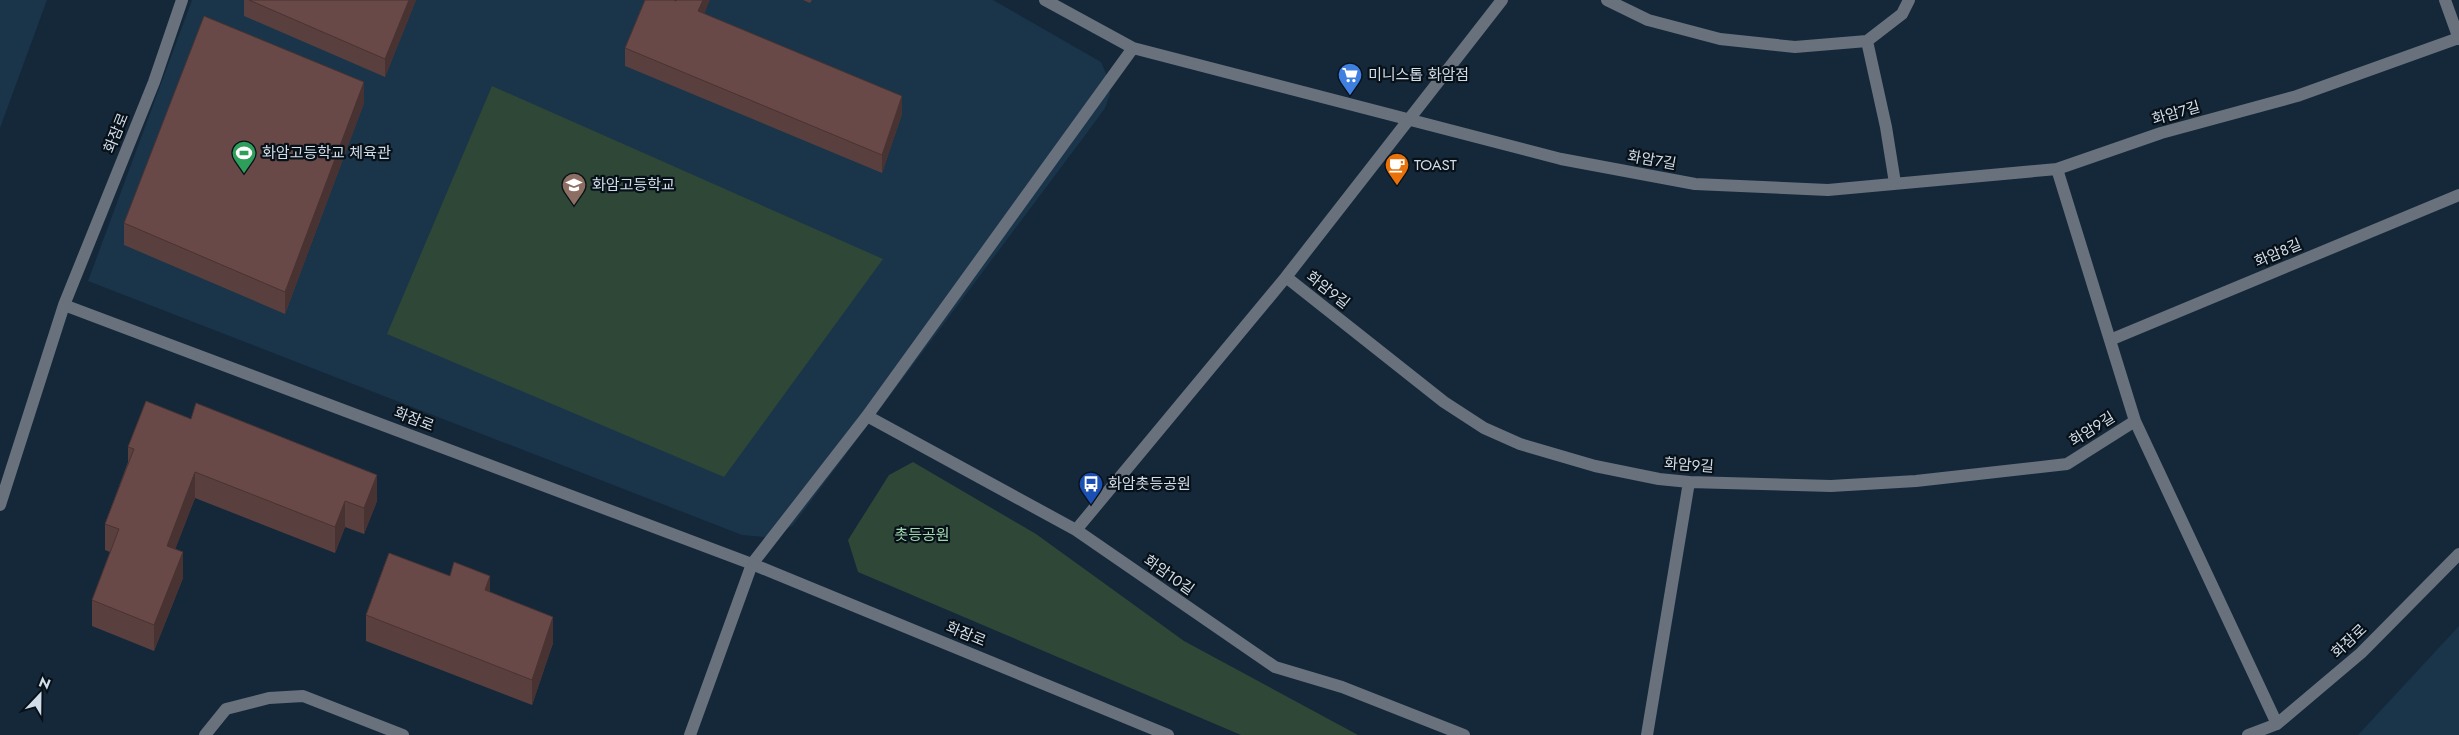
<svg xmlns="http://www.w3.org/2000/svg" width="2459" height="735" viewBox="0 0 2459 735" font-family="Jost,'Noto Sans KR',sans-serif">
  <rect width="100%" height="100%" fill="#14283a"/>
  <!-- built -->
  <path fill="#1a344a" d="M0,0H47L0,128Z
    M192,0H993L1101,62L1108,78L1110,94L1105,108L1089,130L793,525L781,533L765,537L742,535L88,281Z
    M2459,626V735H2358Z"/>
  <!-- green -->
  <path fill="#2f4736" d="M492,86L883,259L724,477L387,334Z
    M913,462L1036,534L1184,641L1358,735H1241L858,572L848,540L889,475Z"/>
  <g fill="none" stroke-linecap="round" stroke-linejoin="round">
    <!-- minor -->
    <path stroke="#69717c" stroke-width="12" d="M1045,0L1133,48L1561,159L1695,184L1828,190L2057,169L2161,133L2297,96L2459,38
      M1607,0L1648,20L1720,39L1795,47L1867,41L1886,127L1895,183
      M2445,0L2459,39
      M1867,41L1902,14L1909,0
      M2057,169L2135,421L2277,724
      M1286,277L1444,402L1484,428L1520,444L1595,466L1659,479L1689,482L1831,486L1916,481L2067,464L2135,421
      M64,305L752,564L1168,735
      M2110,340L2459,195
      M867,416L1076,530L1275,667L1342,687L1464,735
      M0,505L64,305L154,82L182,0
      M1076,530L1286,277L1502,0
      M205,735L226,709L269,698L303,696L403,735
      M690,735L752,564L867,416L1133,48
      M1647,735L1689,482
      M2248,735L2277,724L2361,653L2459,554"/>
  </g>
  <!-- wall -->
  <path fill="#593f3e" d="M244,0H416L385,77L244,16Z
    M803,0H812L810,3Z
    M676,1L704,14L902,114L882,173L625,66V48Z
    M364,103L285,314L124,245V223Z
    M128,447L377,501L364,534L345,527L335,553L195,498L175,549L183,578L154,651L92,626V600L110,552L105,550V524L128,462Z
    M490,592L553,643L532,705L366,641V615Z"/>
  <!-- shaded-wall -->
  <path fill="#493332" d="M409,0H416L385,77V59Z
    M703,0H710L698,29V11Z
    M364,82V103L285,314V292Z
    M902,96V114L882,173V155Z
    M195,472V498L167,571V546Z
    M377,475V501L364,534V508Z
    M345,501V527L335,553V527Z
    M183,552V578L154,651V625Z
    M490,576V601L485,590Z
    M553,617V643L532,705V680Z"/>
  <!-- building -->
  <path fill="#684948" stroke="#493332" d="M249,0H409L385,59Z
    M645,0H674L676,1L677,0H703L698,11L902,96L882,155L625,48Z
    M204,16L364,82L285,292L124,223Z
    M146,401L191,419L196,403L377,475L364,508L345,501L335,527L195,472L167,546L183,552L154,625L92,600L119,529L105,524L134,449L128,447Z
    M389,553L450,576L454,562L490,576L485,590L553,617L532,680L366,615Z"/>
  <!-- icons -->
  <defs>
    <symbol id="supermarket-pin" viewBox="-11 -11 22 30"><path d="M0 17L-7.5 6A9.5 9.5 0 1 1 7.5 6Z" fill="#3f7fe0" stroke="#081018"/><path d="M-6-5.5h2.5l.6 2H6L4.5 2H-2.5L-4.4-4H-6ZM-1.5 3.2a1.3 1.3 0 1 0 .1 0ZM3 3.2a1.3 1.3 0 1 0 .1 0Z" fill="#fff"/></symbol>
    <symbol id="stadium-pin" viewBox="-11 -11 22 30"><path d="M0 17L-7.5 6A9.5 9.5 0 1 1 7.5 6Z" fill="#2e9e5b" stroke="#081018"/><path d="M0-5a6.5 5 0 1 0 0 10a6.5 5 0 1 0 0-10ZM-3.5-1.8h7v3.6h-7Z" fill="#fff"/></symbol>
    <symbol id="cafe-pin" viewBox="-11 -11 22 30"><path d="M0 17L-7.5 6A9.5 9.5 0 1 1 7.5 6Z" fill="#e8710a" stroke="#081018"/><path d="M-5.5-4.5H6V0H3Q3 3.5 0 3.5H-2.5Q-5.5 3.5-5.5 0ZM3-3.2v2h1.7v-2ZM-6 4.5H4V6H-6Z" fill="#fff"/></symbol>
    <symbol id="school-pin" viewBox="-11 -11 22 30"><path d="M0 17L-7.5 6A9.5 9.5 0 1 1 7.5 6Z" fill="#8d6e63" stroke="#081018"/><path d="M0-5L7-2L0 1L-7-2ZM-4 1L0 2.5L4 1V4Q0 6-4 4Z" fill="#fff"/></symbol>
    <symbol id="bus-pin" viewBox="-11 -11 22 30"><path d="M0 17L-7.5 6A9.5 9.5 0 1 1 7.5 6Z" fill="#1a4fb4" stroke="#081018"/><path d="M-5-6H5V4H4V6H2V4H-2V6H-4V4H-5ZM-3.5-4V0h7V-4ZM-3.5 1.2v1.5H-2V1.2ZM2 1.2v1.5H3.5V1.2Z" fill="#fff"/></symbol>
  </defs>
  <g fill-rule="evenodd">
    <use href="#supermarket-pin" x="1336" y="61" width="28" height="38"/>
    <use href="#stadium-pin" x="230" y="139" width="28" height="38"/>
    <use href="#cafe-pin" x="1383" y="151" width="28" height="38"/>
    <use href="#school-pin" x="560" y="171" width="28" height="38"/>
    <use href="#bus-pin" x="1077" y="470" width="28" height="38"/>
  </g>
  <g text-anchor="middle" stroke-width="4.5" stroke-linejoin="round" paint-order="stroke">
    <!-- poi labels -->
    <g font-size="15" fill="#d1dde9" stroke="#081018" text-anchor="start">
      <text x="1368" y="80">미니스톱 화암점</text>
      <text x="262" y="158">화암고등학교 체육관</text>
      <text x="1414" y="170">TOAST</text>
      <text x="592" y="190">화암고등학교</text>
      <text x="1108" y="489">화암촛등공원</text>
    </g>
    <!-- street labels -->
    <g font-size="15" fill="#d1dde9" stroke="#081018">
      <text transform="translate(2176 113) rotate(-16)" y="5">화암7길</text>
      <text transform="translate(116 133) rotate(-68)" y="5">화잠로</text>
      <text transform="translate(1652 160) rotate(10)" y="5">화암7길</text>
      <text transform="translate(2278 253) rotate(-23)" y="5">화암8길</text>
      <text transform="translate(1328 290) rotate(38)" y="5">화암9길</text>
      <text transform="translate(414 419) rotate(21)" y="5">화잠로</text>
      <text transform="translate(2092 429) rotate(-32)" y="5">화암9길</text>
      <text transform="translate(1689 465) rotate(4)" y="5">화암9길</text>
      <text transform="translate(1169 575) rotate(35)" y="5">화암10길</text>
      <text transform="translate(966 634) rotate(22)" y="5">화잠로</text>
      <text transform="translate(2349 641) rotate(-43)" y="5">화잠로</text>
    </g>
    <!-- park labels -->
    <g font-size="15" fill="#a4d7b2" stroke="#081018">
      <text x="922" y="540">촛등공원</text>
    </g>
  </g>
  <!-- north arrow -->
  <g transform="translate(40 695) rotate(22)" stroke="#081018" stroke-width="4" paint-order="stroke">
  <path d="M0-4L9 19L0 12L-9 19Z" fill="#d1dde9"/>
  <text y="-8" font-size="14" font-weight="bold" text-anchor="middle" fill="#d1dde9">N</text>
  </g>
</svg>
